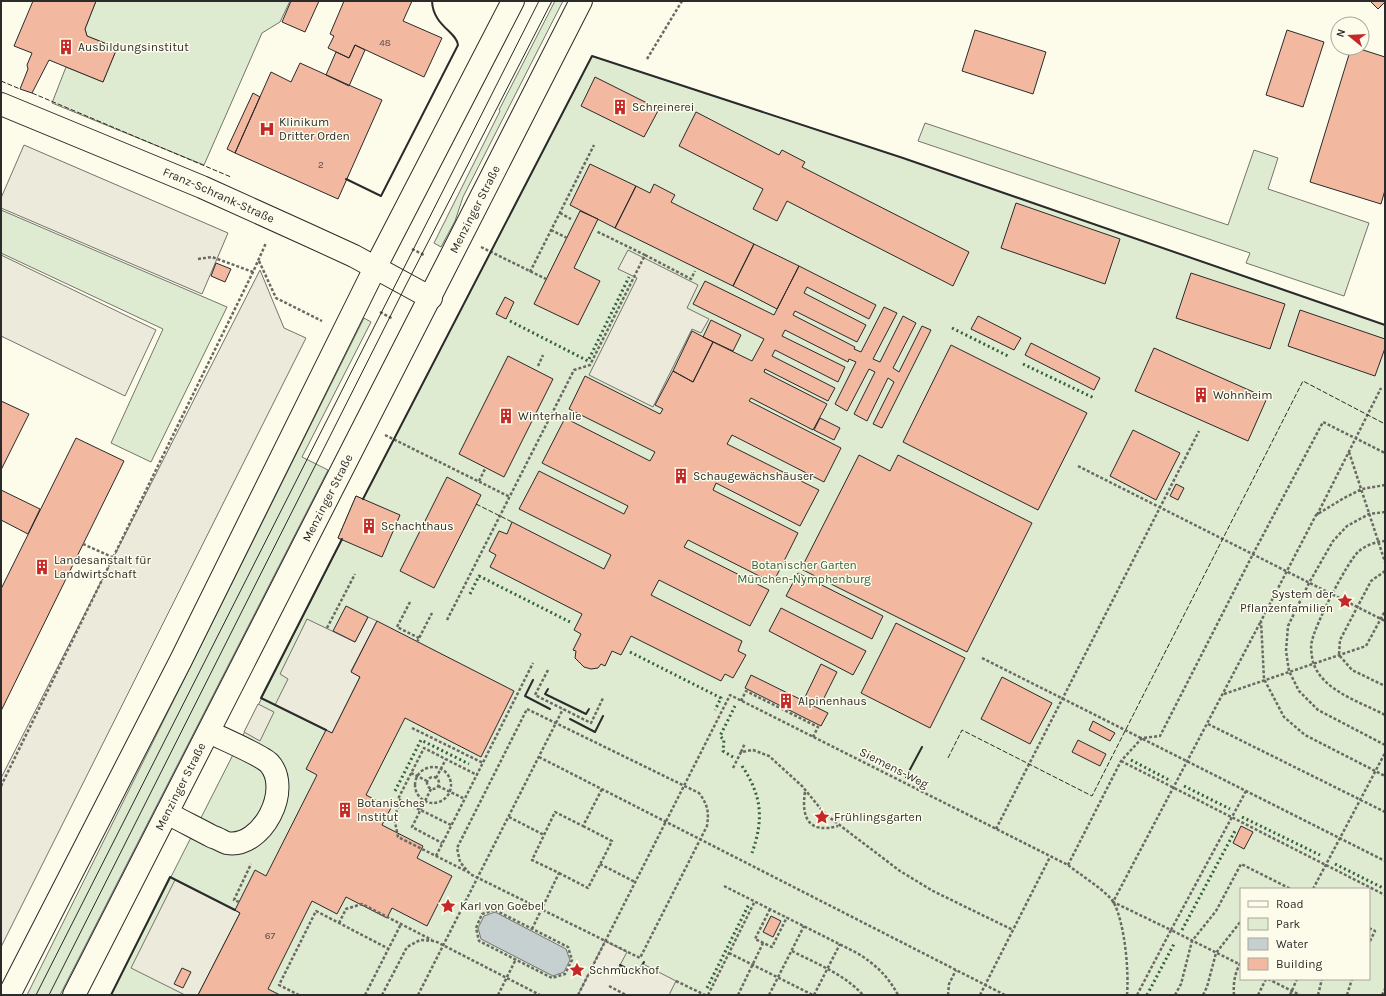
<svg xmlns="http://www.w3.org/2000/svg" width="1386" height="996" viewBox="0 0 1386 996" font-family="Karla,sans-serif">
  <rect width="100%" height="100%" fill="#fdfbea"/>
  <!-- green -->
  <path fill="#deebd1" stroke="#74746e" fill-rule="evenodd" d="M96,1H290L280,22L262,33L204,165L52,103L66,67L103,82L117,48L87,36L85,29Z
    M555,1H563L463,197L455,221L441,247L434,243L500,111L499,110Z
    M592,56L903,158L1385,325V995H111L342,540L338,538L356,496L363,499ZM1241,889H1369V979H1241Z
    M925,123L1228,225L1254,150L1278,158L1268,189L1369,223L1344,296L1246,263L1250,253L918,141Z
    M1,210L227,307L151,462L111,443L163,329L1,253Z
    M364,318L371,322L302,457L328,470L60,995H27Z"/>
  <!-- parking -->
  <path fill="#eceadb" stroke="#74746e" d="M24,145L228,233L202,294L1,208V198Z
    M628,250L698,285L687,308L709,319L701,333L692,329L653,407L589,375L637,278L618,269Z
    M1,255L156,330L125,396L1,336Z
    M260,270L284,328L306,338L1,947V778Z
    M368,617L377,621L351,671L360,677L332,733L275,705L288,679L280,674L307,619L355,642Z
    M258,704L274,712L260,741L244,732Z
    M175,880L240,913L198,995H185L131,968Z
    M605,941L627,952L619,967L636,975L643,964L676,981L669,995H578Z"/>
  <!-- water -->
  <path fill="#c7d0d0" stroke="#74746e" d="M495,912L566,949L570,960L564,972L553,976L481,939L478,928L484,916Z"/>
  <!-- building -->
  <path fill="#f2b8a0" stroke="#2b2b2b" d="M33,1H96L85,29L87,36L117,48L103,82L49,60L32,93L20,89L28,69L27,65L32,53L14,46Z
    M291,1H319L305,32L282,22Z
    M344,1H412L403,21L442,38L424,77L355,45L349,58L328,48L334,36L330,34Z
    M1370,1H1385V2L1378,9Z
    M975,30L1046,52L1033,94L962,71Z
    M1287,30L1324,42L1303,107L1266,95Z
    M355,45L365,50L349,86L326,75L336,52L349,58Z
    M1351,48H1357L1385,57V190L1381,204L1310,182Z
    M300,63L382,100L338,199L235,153L271,72L291,82Z
    M595,77L659,109L644,137L581,106Z
    M253,93L260,97L235,153L227,149Z
    M696,112L779,155L782,150L805,162L802,167L969,252L953,286L787,201L777,221L753,209L763,189L679,146Z
    M590,164L636,186L615,228L570,205Z
    M654,184L675,195L671,202L754,244L733,286L615,228L636,186L650,193Z
    M1016,203L1120,239L1105,284L1001,248Z
    M580,211L598,219L574,268L600,281L578,325L534,304Z
    M754,244L799,266L777,309L733,286Z
    M216,263L231,269L225,282L211,276Z
    M799,266L876,305L869,319L807,287L804,293L866,325L857,342L795,311L793,315L855,347L854,349L861,352L884,307L897,313L873,359L880,362L903,316L916,323L893,368L899,372L922,326L931,330L882,428L873,424L894,382L888,378L867,421L854,414L875,372L869,369L847,411L835,404L856,362L849,359L848,362L785,330L782,336L845,367L838,382L775,350L772,356L835,388L828,401L765,369L764,372L827,404L813,430L751,398L749,401L841,448L824,482L732,435L727,444L819,490L800,526L716,483L713,490L798,533L773,583L688,540L684,547L769,590L750,626L659,580L651,595L742,641L738,651L746,655L733,678L725,674L721,681L631,636L621,655L612,651L605,666L601,664L598,668L591,669L584,667L575,658L576,651L573,650L581,634L574,630L582,614L490,567L496,555L489,551L499,531L507,534L512,522L604,569L611,555L519,509L539,471L624,514L628,506L542,463L565,418L650,461L655,452L569,409L585,376L660,414L663,409L655,405L673,371L693,382L713,342L752,361L764,339L693,304L705,281L774,315Z
    M1191,273L1285,304L1270,349L1176,318Z
    M505,297L514,302L506,319L496,314Z
    M1300,310L1385,339V348L1375,376L1288,346Z
    M978,316L1021,338L1014,350L971,329Z
    M711,320L741,335L733,351L703,337Z
    M692,331L713,342L693,382L673,371Z
    M1031,343L1100,378L1094,390L1025,355Z
    M951,345L1087,413L1038,510L903,442Z
    M1154,348L1267,398L1248,441L1135,391Z
    M508,356L553,379L504,477L459,454Z
    M1,401L29,414L1,470Z
    M820,418L840,428L834,440L814,430Z
    M1133,430L1180,453L1156,500L1110,476Z
    M76,438L124,461L1,711V589Z
    M859,455L890,471L898,455L1032,523L967,652L801,569Z
    M447,477L481,495L434,588L400,571Z
    M1176,484L1184,488L1178,500L1170,496Z
    M1,490L40,509L28,534L1,520Z
    M356,496L400,515L382,557L338,538Z
    M798,573L883,616L872,639L786,596Z
    M346,606L368,617L355,642L333,631Z
    M781,608L866,651L853,675L769,631Z
    M377,621L514,691L481,757L405,718L366,795L391,808L382,825L423,846L417,858L452,876L427,926L392,908L387,918L346,897L337,914L312,901L268,989L280,995H198L240,913L235,910L255,870L266,876L317,775L306,769L326,730L332,733L360,677L351,672Z
    M896,623L965,658L930,728L861,693Z
    M821,664L837,672L821,704L805,697Z
    M751,675L828,713L821,726L745,688Z
    M1002,677L1052,703L1030,744L981,719Z
    M1093,721L1115,733L1110,741L1089,730Z
    M1078,740L1106,754L1100,766L1072,752Z
    M1241,826L1253,832L1244,849L1233,843Z
    M771,916L781,921L773,937L763,932Z
    M182,968L191,972L183,988L174,984Z"/>
  <g fill="none" stroke-linecap="round" stroke-linejoin="round">
    <defs>
      <g id="minor">
        <path id="s1" d="M1,104L202,187L306,234L354,256L431,298"/>
        <path d="M167,813C182,821 198,829 213,837C218,838 223,842 227,843C262,849 293,789 269,763C261,755 221,738 209,732"/>
      </g>
      <g id="major">
        <path d="M9,995L181,660L375,268L513,1"/>
        <path id="s2" d="M74,995L581,1"/>
      </g>
    </defs>
    <!-- minor casing -->
    <use href="#minor" stroke="#2b2b2b" stroke-width="24"/>
    <!-- major casing -->
    <use href="#major" stroke="#2b2b2b" stroke-width="24"/>
    <!-- path -->
    <path stroke="#6a6964" stroke-width="2.5" stroke-dasharray="3 2" stroke-linecap="butt" d="M647,59L682,1
      M560,213L571,219
      M551,230L567,238
      M481,247L546,279
      M412,249L424,255
      M645,255L691,279L695,271
      M198,259L212,257L253,272
      M259,261L276,298L322,321
      M530,272L594,145
      M380,312L393,319
      M538,366L543,355
      M385,435L510,497
      M1349,452L1385,562
      M1078,466L1385,621
      M479,481L485,469
      M1385,485L1362,489L1344,498L1316,515L1261,621L1264,679L1284,717L1305,735L1385,776
      M1385,512L1369,514L1347,526L1333,541L1309,583L1288,626L1286,651L1289,671L1299,691L1318,710L1385,745
      M1317,515L1381,388
      M1385,541C1377,541 1364,546 1358,552C1346,564 1315,625 1312,641C1310,647 1312,657 1313,662C1322,691 1361,702 1385,715
      M83,544L112,557
      M1385,571L1371,581L1340,640L1339,655L1352,670L1385,686
      M410,602L397,627L419,638
      M447,620L574,370L590,365L645,255L596,231
      M327,628L355,574
      M417,642L432,613
      M982,658L1385,861
      M548,670L535,695L591,723L603,698
      M1224,694L1366,646L1385,611
      M741,701L746,691L818,727L813,737
      M527,709L699,793C708,805 709,812 707,826L640,958L470,874L460,862L457,848Z
      M1208,724L1385,812
      M412,728L483,763
      M741,752L745,743
      M539,757L1005,995
      M1121,761L1385,895
      M415 785a18 18 0 1 1 36 0a18 18 0 1 1-36 0Z
      M733,768L741,752L753,750L769,756L802,786L825,814L900,871L933,891L1013,930
      M411,773L427,781
      M427 783a6 6 0 1 1 12 0a6 6 0 1 1-12 0Z
      M436,778L446,759
      M1,786L253,272L266,243
      M438,786L465,799
      M431,789L412,827L442,843
      M1246,791L1171,930L1113,902L1261,621
      M805,792C801,818 809,834 838,826
      M401,801L394,817L398,837L468,872
      M509,817L544,835
      M451,825L398,799L424,748L477,775
      M996,829L1199,431
      M436,856L533,663
      M600,864L635,882
      M1068,865L1121,761L1142,738L1160,736L1253,554L1323,422L1385,453
      M559,873L588,888L612,841L583,826
      M724,886L857,953C875,964 888,976 898,995
      M1313,889L1385,753
      M239,902L234,900L251,864
      M770,909L755,939L772,947L787,917
      M495,910L568,947L572,960L565,974L552,978L479,941L476,928L482,914Z
      M339,923L346,909L362,904L432,940
      M1369,928L1375,931L1369,943
      M532,929L559,873L532,860L555,812L583,826L602,789
      M792,951C817,964 844,974 863,995
      M729,953L813,995
      M1268,979L1300,995
      M676,981L705,995
      M609,986L626,995
      M299,995L279,985L316,911L389,949
      M365,995L401,924
      M382,995L407,947L420,940L435,941L540,995
      M418,995L563,709
      M498,995L516,959
      M578,995L730,695L1068,865C1079,874 1108,892 1114,903C1125,925 1129,971 1127,995
      M708,995L755,901
      M738,995L763,943
      M769,995L804,926
      M814,995L840,944
      M948,995L949,984L956,970
      M980,995L1050,857
      M1137,995L1171,930L1241,965
      M1175,995L1181,984L1192,941L1216,911L1241,864L1291,889
      M1203,995L1207,987L1216,953L1241,921
      M1234,995C1233,983 1235,972 1241,962
      M1258,995L1266,979
      M1290,995L1297,979
      M1318,995L1322,979
      M1347,995L1352,979
      M1382,995L1385,989"/>
    <!-- minor -->
    <use href="#minor" stroke="#fdfbea" stroke-width="22"/>
    <!-- major -->
    <use href="#major" stroke="#fdfbea" stroke-width="22"/>
    <!-- tram -->
    <path stroke="#2b2b2b" stroke-width="1" d="M36,995L539,1
      M49,995L406,285L552,1"/>
    <!-- hedge -->
    <path stroke="#34623c" stroke-width="3" stroke-dasharray="2 3" stroke-linecap="butt" d="M510,321L588,361L629,277
      M952,328L1008,356
      M1023,364L1094,398
      M470,594L479,576L570,622
      M630,652L721,698L715,710
      M733,757L723,751L724,740L720,736L735,706
      M1131,760L1171,781
      M742,766C762,796 764,819 752,853
      M1184,786L1230,809
      M395,791L421,740L469,764
      M1242,817L1320,855
      M1335,864L1385,889
      M1182,930L1236,829
      M707,988L749,904
      M1147,995L1175,942"/>
    <!-- fence -->
    <path stroke="#2b2b2b" stroke-width="1" stroke-dasharray="5 2" stroke-linecap="butt" d="M1,81L20,89
      M32,93L231,177
      M476,504L512,522
      M948,758L962,730L1092,796L1303,381L1385,424"/>
    <!-- wall -->
    <path stroke="#2b2b2b" stroke-width="2" d="M346,179L381,196L458,45C457,32 433,26 432,1
      M363,499L592,56L903,158L1385,325
      M533,680L525,696L550,709
      M548,689L545,694L586,714L589,709
      M570,719L595,732L603,716
      M326,730L261,698L342,539
      M906,777L922,747
      M620,965L637,974L644,962
      M111,995L170,877L235,910"/>
  </g>
  <!-- icons -->
  <defs>
    <symbol id="building-bare" viewBox="-9 -9 18 18"><path d="M-4-6H4V6H1V3H-1V6H-4ZM-2.5-4.3h1.7v1.8h-1.7ZM.8-4.3h1.7v1.8H.8ZM-2.5-1h1.7V.8h-1.7ZM.8-1h1.7V.8H.8Z" fill="#c62828" stroke="#fdfbea" stroke-width="2.5" paint-order="stroke"/></symbol>
    <symbol id="hospital-bare" viewBox="-9 -9 18 18"><path d="M-5-5h3v3.5h4V-5h3V5h-3V1.5h-4V5h-3Z" fill="#c62828" stroke="#fdfbea" stroke-width="2.5" paint-order="stroke"/></symbol>
    <symbol id="sight-bare" viewBox="-9 -9 18 18"><path d="M0-6L1.8-2.2L6-1.7L2.9 1.2L3.7 5.4L0 3.3L-3.7 5.4L-2.9 1.2L-6-1.7L-1.8-2.2Z" fill="#c62828" stroke="#fdfbea" stroke-width="2.5" paint-order="stroke"/></symbol>
  </defs>
  <g fill-rule="evenodd">
    <use href="#building-bare" x="55" y="36" width="22" height="22"/>
    <use href="#building-bare" x="609" y="96" width="22" height="22"/>
    <use href="#hospital-bare" x="256" y="118" width="22" height="22"/>
    <use href="#building-bare" x="1190" y="384" width="22" height="22"/>
    <use href="#building-bare" x="495" y="405" width="22" height="22"/>
    <use href="#building-bare" x="670" y="465" width="22" height="22"/>
    <use href="#building-bare" x="358" y="515" width="22" height="22"/>
    <use href="#building-bare" x="31" y="556" width="22" height="22"/>
    <use href="#sight-bare" x="1334" y="590" width="22" height="22"/>
    <use href="#building-bare" x="775" y="690" width="22" height="22"/>
    <use href="#building-bare" x="334" y="799" width="22" height="22"/>
    <use href="#sight-bare" x="811" y="806" width="22" height="22"/>
    <use href="#sight-bare" x="437" y="895" width="22" height="22"/>
    <use href="#sight-bare" x="566" y="959" width="22" height="22"/>
  </g>
  <g text-anchor="middle" stroke-width="3" stroke-linejoin="round" paint-order="stroke">
    <!-- number labels -->
    <g font-size="10" fill="#5d4e48">
      <text x="385" y="46">48</text>
      <text x="321" y="168">2</text>
      <text x="270" y="939">67</text>
    </g>
    <!-- poi labels -->
    <g font-size="12" fill="#2b2b2b" stroke="#fdfbea" text-anchor="start">
      <text x="78" y="51">Ausbildungsinstitut</text>
      <text x="632" y="111">Schreinerei</text>
      <text x="279" y="126">Klinikum<tspan x="279" dy="14">Dritter Orden</tspan></text>
      <text x="1213" y="399">Wohnheim</text>
      <text x="518" y="420">Winterhalle</text>
      <text x="693" y="480">Schaugewächshäuser</text>
      <text x="381" y="530">Schachthaus</text>
      <text x="54" y="564">Landesanstalt für<tspan x="54" dy="14">Landwirtschaft</tspan></text>
      <text x="1333" y="598" text-anchor="end">System der<tspan x="1333" dy="14">Pflanzenfamilien</tspan></text>
      <text x="798" y="705">Alpinenhaus</text>
      <text x="357" y="807">Botanisches<tspan x="357" dy="14">Institut</tspan></text>
      <text x="834" y="821">Frühlingsgarten</text>
      <text x="460" y="910">Karl von Goebel</text>
      <text x="589" y="974">Schmuckhof</text>
    </g>
    <!-- street labels -->
    <g font-size="12" fill="#2b2b2b" stroke="#fdfbea">
      <text dy="4" stroke="none"><textPath href="#s1" startOffset="236">Franz-Schrank-Straße</textPath></text>
      <text dy="4" stroke="none"><textPath href="#s2" startOffset="882">Menzinger Straße</textPath></text>
      <text dy="4" stroke="none"><textPath href="#s2" startOffset="558">Menzinger Straße</textPath></text>
      <text transform="translate(894 768) rotate(27)" y="4">Siemens-Weg</text>
      <text dy="4" stroke="none"><textPath href="#s2" startOffset="234">Menzinger Straße</textPath></text>
    </g>
    <!-- park labels -->
    <g font-size="12" fill="#34623c" stroke="#fdfbea">
      <text x="804" y="569">Botanischer Garten<tspan x="804" dy="14">München-Nymphenburg</tspan></text>
    </g>
  </g>
  <!-- border -->
  <rect width="1386" height="996" fill="none" stroke="#2b2b2b" stroke-width="4"/>
  <!-- legend -->
  <rect x="1240" y="888" width="130" height="92" fill="#fdfbea" stroke="#a9a89e"/>
  <rect x="1248" y="901" width="20" height="6" fill="#fdfbea" stroke="#a9a89e"/>
  <text x="1276" y="908" font-size="12" fill="#2b2b2b">Road</text>
  <rect x="1248" y="918" width="20" height="12" fill="#deebd1" stroke="#a9a89e"/>
  <text x="1276" y="928" font-size="12" fill="#2b2b2b">Park</text>
  <rect x="1248" y="938" width="20" height="12" fill="#c7d0d0" stroke="#a9a89e"/>
  <text x="1276" y="948" font-size="12" fill="#2b2b2b">Water</text>
  <rect x="1248" y="958" width="20" height="12" fill="#f2b8a0" stroke="#a9a89e"/>
  <text x="1276" y="968" font-size="12" fill="#2b2b2b">Building</text>
  <!-- north arrow -->
  <g transform="translate(1350 36) rotate(288)"><circle r="19" fill="#fdfbea" stroke="#a9a89e"/>
  <path d="M0-3L7 15L0 10L-7 15Z" fill="#c62828"/>
  <text y="-6" font-size="11" font-weight="bold" text-anchor="middle" fill="#2b2b2b">N</text>
  </g>
</svg>
